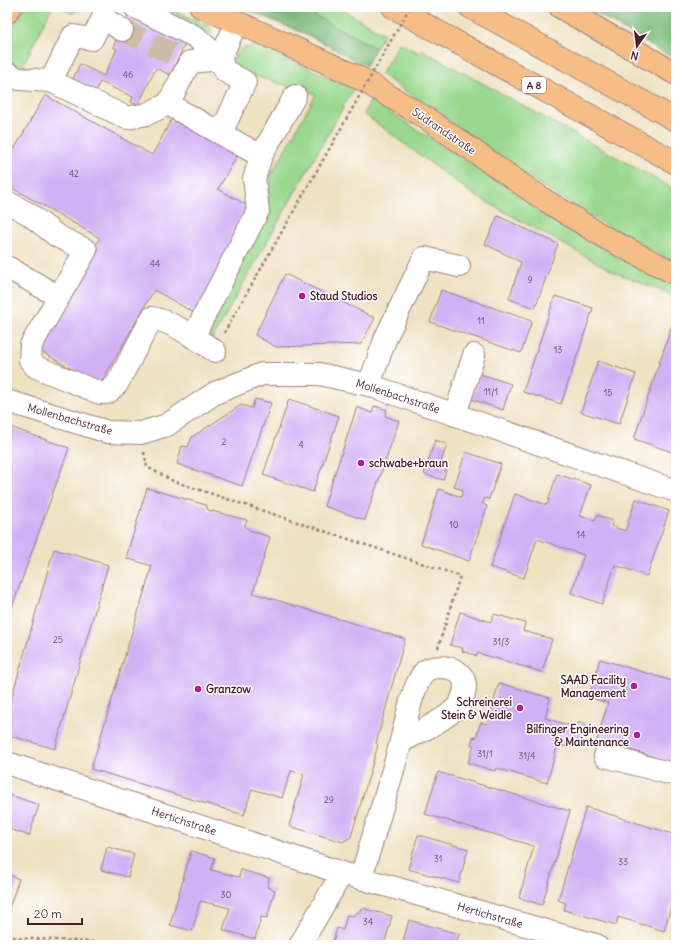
<svg xmlns="http://www.w3.org/2000/svg" width="683" height="952" viewBox="0 0 683 952" font-family="Delius,sans-serif">
  <rect width="100%" height="100%" fill="#fff"/>
  <filter id="ink" filterUnits="userSpaceOnUse"><feTurbulence type="fractalNoise" baseFrequency=".025" numOctaves="2"/><feDisplacementMap in="SourceGraphic" scale="8" xChannelSelector="R" yChannelSelector="G"/><feConvolveMatrix kernelMatrix="1 2 1 2 8 2 1 2 1" color-interpolation-filters="sRGB"/></filter>
  <filter id="wash" filterUnits="userSpaceOnUse"><feTurbulence type="fractalNoise" baseFrequency=".012" numOctaves="4" result="noise"/><feDisplacementMap in="SourceGraphic" scale="16" xChannelSelector="R" yChannelSelector="G"/><feGaussianBlur stdDeviation="0.9" result="paint"/><feColorMatrix in="noise" values="0 0 0 0 0 0 0 0 0 0 0 0 0 0 0 0 0 1.4 0 .05"/><feComposite in="paint" operator="in"/></filter>
  <g filter="url(#wash)">
    <rect width="100%" height="100%" fill="#eee2c3"/>
    <!-- green -->
    <path fill="#99d88d" stroke="#727c5c" d="M24,7H52L23,65L35,71L32,75L7,65V37Z
      M60,7H80L78,11L75,10L73,14Z
      M140,7H167L209,26C212,30 213,32 210,37Z
      M299,7H338L384,34L376,48Z
      M399,43L419,53L422,50L676,190V263L623,236L536,182L381,74Z
      M258,46L354,88L212,339H207L206,327L268,210L271,175L316,94L234,70L230,65C238,48 240,47 258,46Z
      M371,100L573,230L621,259L676,287V298L665,292L614,272L474,195L364,114Z"/>
    <!-- forest -->
    <path fill="#7ab878" stroke="#626c52" d="M240,7H299L376,48L366,66L308,35Z
      M585,7H676V60Z
      M7,939L72,945H7Z"/>
    <g id="blocks">
      <!-- building -->
      <path fill="#d1b1f5" d="M132,8L189,36L170,75L156,68L138,105L131,102L133,97L100,82L95,92L72,81L80,64L104,76L117,49L113,47Z
        M45,95L152,155L173,117L238,154L218,189L255,210L196,314L154,290L100,385L37,349L100,238L7,185V162Z
        M498,216L558,244L535,308L509,299L521,262L485,244Z
        M285,274L375,318L361,344L276,347L255,335Z
        M441,290L532,321L521,353L430,322Z
        M555,296L593,308L561,404L523,392Z
        M676,313V441L672,452L634,439Z
        M598,361L636,374L619,424L581,412Z
        M480,374L511,384L503,410L471,399Z
        M255,399L271,403L242,486L177,464L182,446L188,447L192,437L241,405L252,408Z
        M289,399L339,416L313,492L263,475Z
        M374,406L387,410L385,416L399,421L365,520L324,506L357,407L372,413Z
        M7,426L69,448L7,621Z
        M435,440L447,444L441,462L448,464L443,480L424,474Z
        M466,452L501,464L489,499L485,498L482,504L487,506L469,561L421,544L439,489L461,497L463,490L454,487Z
        M557,474L591,485L580,516L595,521L597,515L613,521L611,526L625,531L636,499L669,511L647,576L615,565L602,604L571,593L584,555L537,539L524,578L490,567L515,494L547,505Z
        M147,488L206,505L208,510L247,520L245,526L249,530L270,537L253,593L405,639L376,743L378,745L351,837L343,842L289,826L304,774L291,771L282,798L252,789L244,815L91,769L152,566L126,558Z
        M54,549L108,565L55,749L7,735V714Z
        M460,612L491,622L494,614L525,623L523,631L552,639L542,672L478,653L477,656L462,651L463,648L450,645Z
        M600,659L676,682L675,696H676V764L621,747L619,754L595,746L608,703L589,697Z
        M499,683L550,698L545,718L572,726L581,722L586,724L580,744L568,741L566,747L558,744L547,783L496,768L495,771L468,763L474,745H471L473,737L476,738L481,722L487,724Z
        M438,772L570,811L542,905L519,898L534,846L425,814Z
        M7,794L39,805L29,836L7,828Z
        M586,807L676,835V889L664,931L618,917L616,925L564,910L566,903L558,900Z
        M418,835L468,849L459,883L408,869Z
        M107,847L134,854L128,877L101,870Z
        M191,851L215,858L211,870L239,877L241,870L269,878L267,887L275,890L267,918L261,917L255,939L223,930L230,908L200,901L192,931L170,925Z
        M7,874L19,879L7,914Z
        M361,908L392,916L384,945H332L337,928L343,930L347,915L352,916L360,911Z
        M409,920L459,934L456,945H402Z"/>
    </g>
  </g>
  <g filter="url(#ink)">
    <use href="#blocks" fill-opacity="0" stroke="#9c8077" stroke-width="1"/>
    <g fill="none" stroke-linecap="round" stroke-linejoin="round">
      <!-- minor-tunnel -->
      <path stroke="#cdbba5" stroke-width="22" stroke-dasharray="22 11" stroke-linecap="butt" d="M122,30L179,57"/>
      <defs>
        <path id="minor" d="M104,7L103,18L122,30
          M135,7L196,37L220,59L225,71L245,82L221,133
          M7,73L19,79L51,81L127,118L147,114L168,104L190,62L220,59L237,22
          M51,81L73,36L92,39L103,18
          M168,104L261,156L254,179L258,211L193,337
          M261,156L295,96
          M7,202L29,214L57,236L86,250L31,345L30,360L36,367L100,393H107L117,384L152,318C172,321 198,340 215,351
          M7,267L59,297
          M369,385L386,337L424,258L459,266
          M7,401L108,432L141,433L167,425L215,393L262,374H319L369,385L676,491
          M455,415L474,355
          M605,756L676,775
          M7,763L342,873L596,945
          M361,878C374,832 389,787 401,741C407,719 410,695 422,675C428,664 451,665 460,674C470,684 463,703 453,711C438,724 418,732 401,742
          M300,945L342,873"/>
        <path id="major" d="M201,7L237,22L356,76L429,120L540,197L606,238L676,274
          M7,12L10,7"/>
        <path id="highway" d="M393,7L676,163
          M470,7L676,120
          M560,7L676,74"/>
      </defs>
      <!-- minor casing -->
      <use href="#minor" stroke="#9c8077" stroke-width="24"/>
      <!-- major casing -->
      <use href="#major" stroke="#9c8077" stroke-width="24"/>
      <!-- highway casing -->
      <use href="#highway" stroke="#9c8077" stroke-width="24"/>
      <!-- path -->
      <path stroke="#9c8077" stroke-width="2.5" stroke-dasharray="3 3" stroke-linecap="butt" d="M224,333L343,125
        M144,452L147,467L173,481L460,576L438,648
        M7,935L17,938L155,945"/>
      <!-- minor -->
      <use href="#minor" stroke="#fff" stroke-width="22"/>
      <!-- major -->
      <use href="#major" stroke="#f6be87" stroke-width="22"/>
      <!-- highway -->
      <use href="#highway" stroke="#f6be87" stroke-width="22"/>
      <!-- path-bridge -->
      <path stroke="#9c8077" stroke-width="2.5" stroke-dasharray="3 3" stroke-linecap="butt" d="M343,125L410,7"/>
    </g>
  </g>
  <!-- markers -->
  <g fill="#b5179e" stroke="#fff" stroke-width="1.5">
    <circle cx="302" cy="296" r="4"/>
    <circle cx="361" cy="463" r="4"/>
    <circle cx="634" cy="686" r="4"/>
    <circle cx="198" cy="689" r="4"/>
    <circle cx="520" cy="708" r="4"/>
    <circle cx="637" cy="735" r="4"/>
  </g>
  <g text-anchor="middle" stroke-width="3" stroke-linejoin="round" paint-order="stroke">
    <!-- number labels -->
    <g font-size="9" fill="#6c445e">
      <text x="128" y="78">46</text>
      <text x="74" y="177">42</text>
      <text x="155" y="267">44</text>
      <text x="530" y="283">9</text>
      <text x="481" y="324">11</text>
      <text x="558" y="353">13</text>
      <text x="491" y="395">11/1</text>
      <text x="608" y="396">15</text>
      <text x="224" y="445">2</text>
      <text x="301" y="448">4</text>
      <text x="454" y="528">10</text>
      <text x="581" y="538">14</text>
      <text x="58" y="643">25</text>
      <text x="501" y="645">31/3</text>
      <text x="485" y="757">31/1</text>
      <text x="527" y="759">31/4</text>
      <text x="329" y="803">29</text>
      <text x="438" y="862">31</text>
      <text x="623" y="865">33</text>
      <text x="226" y="898">30</text>
      <text x="368" y="925">34</text>
    </g>
    <!-- shield labels -->
    <rect fill="#fff" stroke="#80626b" stroke-width="1" x="522" y="77" width="24" height="16" rx="3"/>
    <g font-size="10" font-weight="bold" fill="#4a1f2b">
      <text x="534" y="89">A 8</text>
    </g>
    <!-- street labels -->
    <g font-size="11" fill="#4a1f2b" stroke="#fff">
      <text transform="translate(444 131) rotate(34)" y="4">Südrandstraße</text>
      <text transform="translate(398 396) rotate(18)" y="4">Mollenbachstraße</text>
      <text transform="translate(70 419) rotate(16)" y="4">Mollenbachstraße</text>
      <text transform="translate(184 821) rotate(18)" y="4">Hertichstraße</text>
      <text transform="translate(490 915) rotate(16)" y="4">Hertichstraße</text>
    </g>
    <!-- poi labels -->
    <g font-size="11" font-weight="bold" fill="#4a1f2b" stroke="#fff" text-anchor="start">
      <text x="310" y="300">Staud Studios</text>
      <text x="369" y="467">schwabe+braun</text>
      <text x="626" y="684" text-anchor="end">SAAD Facility<tspan x="626" dy="13">Management</tspan></text>
      <text x="206" y="693">Granzow</text>
      <text x="512" y="706" text-anchor="end">Schreinerei<tspan x="512" dy="13">Stein &amp; Weidle</tspan></text>
      <text x="629" y="733" text-anchor="end">Bilfinger Engineering<tspan x="629" dy="13">&amp; Maintenance</tspan></text>
    </g>
  </g>
  <!-- margin -->
  <rect width="683" height="952" fill="none" stroke="#fff" stroke-width="24"/>
  <!-- north arrow -->
  <g transform="translate(637 46) rotate(194)" stroke="#ffffff" stroke-width="3" paint-order="stroke">
  <path d="M0-3L7 15L0 10L-7 15Z" fill="#4a1f2b"/>
  <text y="-6" font-size="11" font-weight="bold" text-anchor="middle" fill="#4a1f2b">N</text>
  </g>
  <!-- scale -->
  <path d="M28 918v6h54v-6" fill="none" stroke="#4a1f2b" stroke-width="2"/>
  <text x="34" y="918" font-size="12" fill="#4a1f2b" stroke="#ffffff" stroke-width="3" paint-order="stroke">20 m</text>
</svg>
